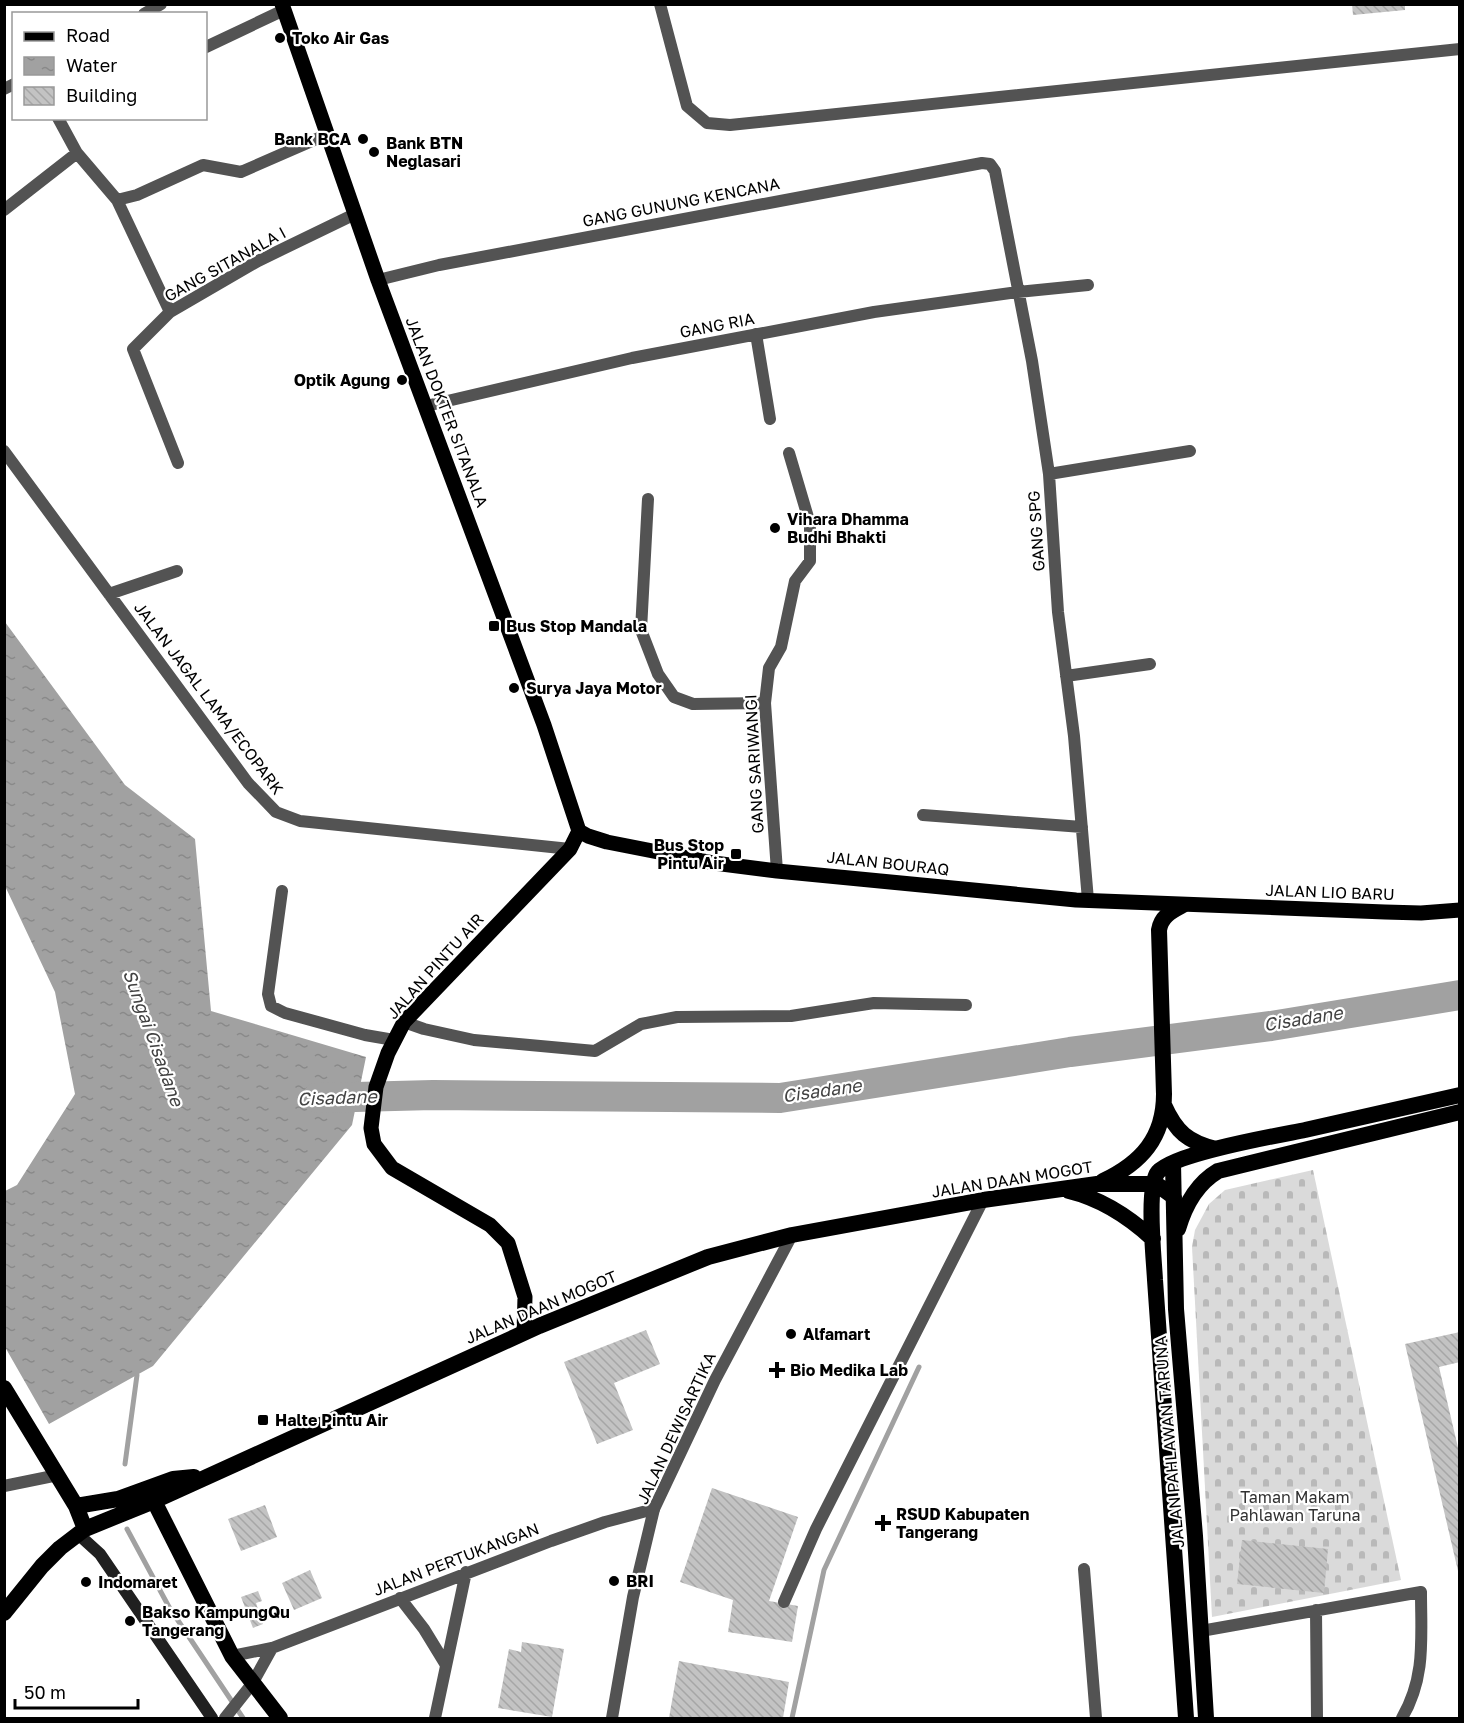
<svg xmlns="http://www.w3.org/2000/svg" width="1464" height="1723" viewBox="0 0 1464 1723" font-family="'Golos Text',sans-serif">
  <defs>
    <pattern id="cemetery-stones" width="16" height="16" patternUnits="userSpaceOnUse" patternTransform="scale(1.5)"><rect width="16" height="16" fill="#dadada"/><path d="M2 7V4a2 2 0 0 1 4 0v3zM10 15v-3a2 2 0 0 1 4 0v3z" fill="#b9b9b9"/></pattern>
    <pattern id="water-ripples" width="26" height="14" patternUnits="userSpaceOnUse" patternTransform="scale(1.5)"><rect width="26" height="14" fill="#a1a1a1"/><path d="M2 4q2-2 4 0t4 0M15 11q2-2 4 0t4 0" fill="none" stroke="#898989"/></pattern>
    <pattern id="building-back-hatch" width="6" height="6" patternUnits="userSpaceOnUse" patternTransform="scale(1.5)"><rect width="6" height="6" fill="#c3c3c3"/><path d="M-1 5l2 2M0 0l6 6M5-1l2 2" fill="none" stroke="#a6a6a6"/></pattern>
  </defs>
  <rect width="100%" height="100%" fill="#fff"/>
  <!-- cemetery -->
  <path fill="url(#cemetery-stones)" d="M1313,1170L1401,1580L1212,1617L1192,1247L1195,1230L1209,1204L1225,1190Z"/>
  <!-- water -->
  <path fill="url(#water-ripples)" d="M5,622L125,785L195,839L211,1011L366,1057L352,1125L153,1366L49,1424L5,1347V1191L17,1185L75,1094L55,992L5,886Z"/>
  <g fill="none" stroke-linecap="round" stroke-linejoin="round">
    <!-- stream -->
    <path stroke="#a1a1a1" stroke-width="5" d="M125,1464L137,1375
      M127,1529L169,1607L243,1718
      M792,1718L824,1570L919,1367"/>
    <!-- river -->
    <path stroke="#a1a1a1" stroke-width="30" d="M317,1098L433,1095L780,1098L1070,1052L1271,1026L1460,995"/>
  </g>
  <!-- building -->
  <path fill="url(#building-back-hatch)" d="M1352,4H1405V10L1353,15Z
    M646,1330L660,1364L614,1383L633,1430L597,1444L564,1362Z
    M1460,1332V1362L1439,1367L1460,1456V1571H1458L1405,1344Z
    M712,1488L798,1517L769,1601L798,1606L792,1642L728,1632L733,1600L680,1582Z
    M265,1505L277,1537L241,1551L228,1519Z
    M1242,1540L1328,1549L1324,1593L1237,1584Z
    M310,1570L322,1598L294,1610L282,1583Z
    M258,1591L262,1601L256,1603L263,1624L253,1628L241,1597Z
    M522,1642L564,1649L552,1717L498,1708L509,1649L521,1652Z
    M679,1661L789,1682L783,1718H669Z"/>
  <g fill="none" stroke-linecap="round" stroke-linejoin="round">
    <!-- minor -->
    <path stroke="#535353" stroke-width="12" d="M660,4L687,106L707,123L730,125L1460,49
      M144,14L161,4
      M206,47L284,10
      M4,89L14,84
      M58,118L77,153L117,200L170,312
      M117,200L137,195L203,165L241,172L328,134
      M4,210L77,153
      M378,280L439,265L982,163L990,164L995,171L1032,361L1049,474L1058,612L1074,736L1088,900
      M756,334L770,419
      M426,406L632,358L874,312L1018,292L1088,285
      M4,451L248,783L276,812L300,821L570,849
      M178,463L133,349L170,312L258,261L355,214
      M1049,474L1190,451
      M648,499L641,630L658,674L674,697L693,704L765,703
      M109,594L177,571
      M1066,676L1150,664
      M923,815L1082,827
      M777,871L765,703L769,668L781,647L795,581L810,561V524L789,453
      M282,891L268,994L271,1006L285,1013L365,1035L394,1040
      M404,1022L424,1029L474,1040L595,1051L641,1024L677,1017L791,1016L874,1003L966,1005
      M1084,1569L1096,1718
      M400,1598L424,1629L446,1665
      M784,1602L816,1529L983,1200
      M1316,1610L1317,1718
      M1201,1631L1421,1592C1421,1638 1426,1677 1402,1718
      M232,1656L272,1648L551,1541L605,1522L654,1509
      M252,1684L272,1648
      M435,1718L466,1572"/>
    <!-- tertiary -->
    <path stroke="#535353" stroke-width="12" d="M4,1486L58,1475
      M225,1718L252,1684
      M612,1718L633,1597L654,1509L715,1380L792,1235"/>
    <!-- secondary -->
    <path stroke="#202020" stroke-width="12" d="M78,1534L100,1554L212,1718"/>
    <!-- primary -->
    <path stroke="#000" stroke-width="15" d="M282,4L378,280L544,725L579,831
      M579,831L588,836L607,842L714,863L777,871L1076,900L1385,912L1421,913L1460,910
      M524,1332L525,1297L508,1243L490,1225L392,1168L374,1144L371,1128L376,1087L388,1053L404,1022L570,849L579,831"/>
    <!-- trunk -->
    <path stroke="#000" stroke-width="16" d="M1164,1105C1176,1132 1188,1142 1216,1149
      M1173,1163L1176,1309L1195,1536L1206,1718
      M1103,1181C1141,1163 1164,1138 1164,1094L1159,930C1161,916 1172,911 1183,905
      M1069,1191C1102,1199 1128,1216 1153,1239
      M1178,1229C1185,1205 1196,1184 1218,1171L1460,1112
      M4,1388L76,1506L85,1529
      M154,1501L232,1656L280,1718
      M76,1506L118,1499L173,1479L194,1477
      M4,1613L42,1566L60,1548L85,1529L154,1501L539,1326L708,1257L792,1235L983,1200L1097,1184H1152L1159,1186L1174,1197
      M1186,1718C1177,1572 1164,1426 1155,1280C1154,1259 1146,1186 1158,1172C1175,1153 1275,1136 1305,1130C1356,1118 1408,1107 1460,1095"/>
  </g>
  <!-- markers -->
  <g fill="#000" stroke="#fff" stroke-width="2">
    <circle cx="280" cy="38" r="6"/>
    <circle cx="363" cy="139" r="6"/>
    <circle cx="374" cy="152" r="6"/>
    <circle cx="402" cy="380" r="6"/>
    <circle cx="775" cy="528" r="6"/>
    <rect x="488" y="620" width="12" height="12" rx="3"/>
    <circle cx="514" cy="688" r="6"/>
    <rect x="730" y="848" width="12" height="12" rx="3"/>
    <circle cx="791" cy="1334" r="6"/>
    <path d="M774 1361h6v6h6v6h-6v6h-6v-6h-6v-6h6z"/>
    <rect x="257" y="1414" width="12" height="12" rx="3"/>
    <path d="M880 1514h6v6h6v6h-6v6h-6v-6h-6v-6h6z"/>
    <circle cx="614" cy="1581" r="6"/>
    <circle cx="86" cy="1582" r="6"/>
    <circle cx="130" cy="1621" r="6"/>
  </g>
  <g text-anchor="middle" stroke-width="4.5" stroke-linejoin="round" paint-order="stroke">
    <!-- poi labels -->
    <g font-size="16" font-weight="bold" fill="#000" stroke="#fff" text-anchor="start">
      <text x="292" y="44">Toko Air Gas</text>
      <text x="351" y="145" text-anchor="end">Bank BCA</text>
      <text x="386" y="149">Bank BTN<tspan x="386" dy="18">Neglasari</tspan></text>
      <text x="390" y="386" text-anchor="end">Optik Agung</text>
      <text x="787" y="525">Vihara Dhamma<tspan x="787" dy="18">Budhi Bhakti</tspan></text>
      <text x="506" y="632">Bus Stop Mandala</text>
      <text x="526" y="694">Surya Jaya Motor</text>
      <text x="724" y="851" text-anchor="end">Bus Stop<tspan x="724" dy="18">Pintu Air</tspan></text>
      <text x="803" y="1340">Alfamart</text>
      <text x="790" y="1376">Bio Medika Lab</text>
      <text x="275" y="1426">Halte Pintu Air</text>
      <text x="896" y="1520">RSUD Kabupaten<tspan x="896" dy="18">Tangerang</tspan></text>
      <text x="626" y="1587">BRI</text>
      <text x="98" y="1588">Indomaret</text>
      <text x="142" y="1618">Bakso KampungQu<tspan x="142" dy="18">Tangerang</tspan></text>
    </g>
    <!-- street labels -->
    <g font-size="16" fill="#000" stroke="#fff">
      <text transform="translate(681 202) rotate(-11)" y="6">GANG GUNUNG KENCANA</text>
      <text transform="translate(225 264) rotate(-29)" y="6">GANG SITANALA I</text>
      <text transform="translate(717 325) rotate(-11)" y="6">GANG RIA</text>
      <text transform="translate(447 412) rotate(69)" y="6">JALAN DOKTER SITANALA</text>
      <text transform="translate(1036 531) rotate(-94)" y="6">GANG SPG</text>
      <text transform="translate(209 698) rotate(53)" y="6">JALAN JAGAL LAMA/ECOPARK</text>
      <text transform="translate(754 764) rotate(-93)" y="6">GANG SARIWANGI</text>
      <text transform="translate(888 863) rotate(6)" y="6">JALAN BOURAQ</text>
      <text transform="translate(1330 892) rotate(2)" y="6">JALAN LIO BARU</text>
      <text transform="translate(435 966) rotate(-48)" y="6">JALAN PINTU AIR</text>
      <text transform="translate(1012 1179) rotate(-9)" y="6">JALAN DAAN MOGOT</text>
      <text transform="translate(541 1307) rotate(-23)" y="6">JALAN DAAN MOGOT</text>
      <text transform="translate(676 1428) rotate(-65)" y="6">JALAN DEWISARTIKA</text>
      <text transform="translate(1169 1442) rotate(-95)" y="6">JALAN PAHLAWAN TARUNA</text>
      <text transform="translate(456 1559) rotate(-21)" y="6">JALAN PERTUKANGAN</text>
    </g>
    <!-- park labels -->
    <g font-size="16" fill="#313131" stroke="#fff">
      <text x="1295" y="1503">Taman Makam<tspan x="1295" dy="18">Pahlawan Taruna</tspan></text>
    </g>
    <!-- water labels -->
    <g font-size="18" font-style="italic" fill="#424242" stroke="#fff">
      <text transform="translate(1303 1019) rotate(-9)" y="6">Cisadane</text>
      <text transform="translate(153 1038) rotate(70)" y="6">Sungai Cisadane</text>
      <text transform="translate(822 1091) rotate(-8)" y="6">Cisadane</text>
      <text transform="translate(337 1098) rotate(-2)" y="6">Cisadane</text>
    </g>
  </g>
  <!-- border -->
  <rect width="1464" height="1723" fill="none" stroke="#000000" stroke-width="12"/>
  <!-- legend -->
  <rect x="12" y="12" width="195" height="108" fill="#ffffff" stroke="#999999" stroke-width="1.5"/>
  <rect x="24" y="32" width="30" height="9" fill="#000000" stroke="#999999" stroke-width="1.5"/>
  <text x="66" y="42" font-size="18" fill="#000000">Road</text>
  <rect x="24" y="57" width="30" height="18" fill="url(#water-ripples)" stroke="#999999" stroke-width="1.5"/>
  <text x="66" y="72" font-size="18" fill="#000000">Water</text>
  <rect x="24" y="87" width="30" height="18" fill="url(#building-back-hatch)" stroke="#999999" stroke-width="1.5"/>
  <text x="66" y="102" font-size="18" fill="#000000">Building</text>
  <!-- scale -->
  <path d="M15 1699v9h123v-9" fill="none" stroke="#000000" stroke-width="3"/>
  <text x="24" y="1699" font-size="18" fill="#000000" stroke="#ffffff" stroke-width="4.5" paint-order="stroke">50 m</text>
</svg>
